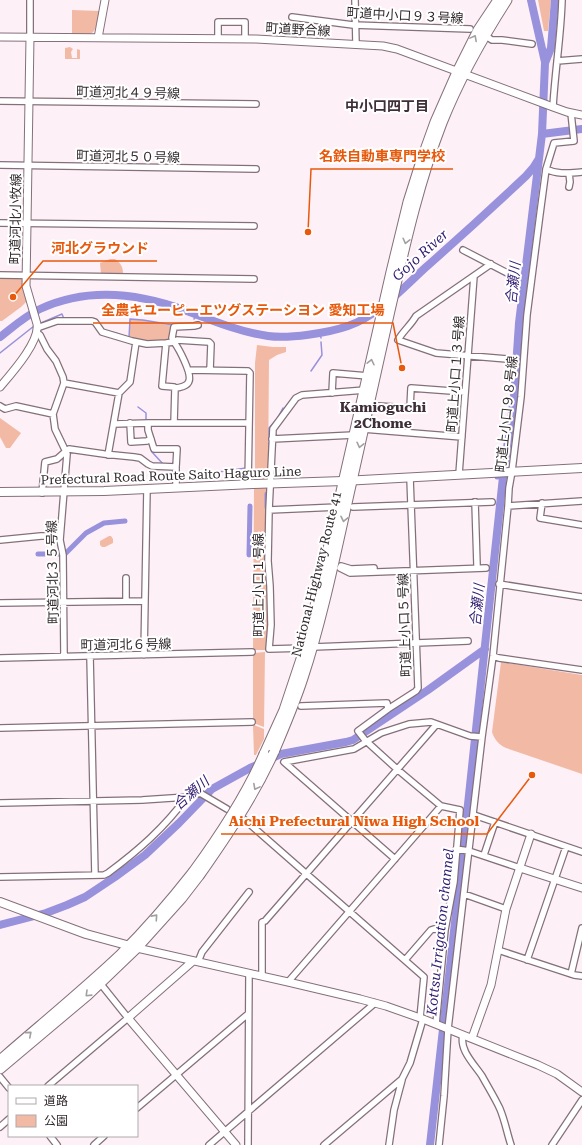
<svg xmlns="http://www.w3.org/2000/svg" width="582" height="1145" viewBox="0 0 582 1145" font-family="'Roboto Serif','Noto Sans JP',serif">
  <rect width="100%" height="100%" fill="#fef0f7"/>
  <!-- green -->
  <path fill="#f2baa5" d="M538,0H551L548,31H544Z
    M72,10L100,11C93,35 98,35 72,35Z
    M70,47L73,49L71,52L72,58H77V49L80,50V59H65V48Z
    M110,259H115C121,264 123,266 123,274H101L100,263Z
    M0,279H22L24,281L27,301L21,307L2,321H0Z
    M130,320H143L173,326L170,338L167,341L148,342L129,338Z
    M257,345L273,347H286V352L277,355L269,360L268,479L255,480V363Z
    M0,418L21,433L10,448H6L0,437Z
    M267,487L266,551L268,587V624L266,650H253L254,488Z
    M109,536H111L113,539V543L105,547H102L100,545V541Z
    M265,652L264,727L253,723V655L254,653Z
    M501,662L582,675V774L506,748C499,745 494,739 492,732Z
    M254,725L264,729V739L256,755H254L253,726Z"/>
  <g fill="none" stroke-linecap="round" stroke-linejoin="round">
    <!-- stream -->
    <path stroke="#9891dc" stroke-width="1.5" d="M194,319L197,315
      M41,323L62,314L64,319H65
      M104,330L119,334
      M320,332L321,338
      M129,338L130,319L143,320L173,325
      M0,353L34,326
      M311,371L322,355L321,342
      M138,407L146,413V421
      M152,450V452L163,464
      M269,463V428L277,419L283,408
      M190,473L205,474L246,468
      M488,567H494"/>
    <!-- canal -->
    <path stroke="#9891dc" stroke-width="5" d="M497,477L510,476
      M267,507V494
      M38,554H61
      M65,554L86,533L104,523L125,521
      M249,555L250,506"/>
    <!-- river -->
    <path stroke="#9891dc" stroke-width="8" d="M531,0L545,62
      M542,134L582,129
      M0,337C13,327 25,316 40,309C87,287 139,293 187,311C213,321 240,332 268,336C289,339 328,333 348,326C379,315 402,289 425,268C459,238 493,207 526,176L533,168L538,160
      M0,925L46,913L67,905L85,897L115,877L145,855L179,823L212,789L250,768L281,754L346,742L353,740L428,690L485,649
      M430,1145L463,851L503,477L514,397L519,323L542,134L545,63L551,48L555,0"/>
    <defs>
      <path id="minor" d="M355,0L356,44
        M292,17L353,25L470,29
        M484,35L492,40H502L532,44
        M30,37V0
        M218,39V22H245V39
        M557,61L582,59
        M0,101L256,104
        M553,107C555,71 561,36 562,0
        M0,165L256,169
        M546,169C558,175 569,173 582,172
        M569,187L570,182L569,173
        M0,223L254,226
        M463,250L515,277
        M491,264L416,316C411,325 403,331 398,340L436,353L507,359
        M0,275L254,279
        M198,325L194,326L174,327L172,338L174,342L177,340L209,342L211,344L210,370
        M37,328L57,321H92L95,322L102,332L132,341L147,344L166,343L174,342C179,349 192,373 189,381C188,386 179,388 175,388
        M37,333L40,335L47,349L56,361L63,377L64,383L53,414L55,429L67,454L60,540L63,555L64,656
        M166,343L162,386L174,387L175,388L174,423
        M188,370L248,371L250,373L248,484
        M64,383L119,393
        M332,393L333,373L368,376
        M0,406L5,409L16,406L53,414
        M378,406L410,408L411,388L465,392
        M130,423L131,442L147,441L151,439
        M114,424L148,423
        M363,429L462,437
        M272,439L354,435
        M108,455L119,393L130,382L136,342
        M176,467L177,449H154L148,430V423H249
        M459,474L474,276
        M42,493L45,462L57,459L66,451L69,449L104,454L134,457L140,458L148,464L152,466L176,467V488
        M475,502L477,565
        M542,503L540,518L582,525
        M508,506L582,501
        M353,507L492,502
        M269,510L338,507
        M0,540L41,536H60
        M341,566L351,569L374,568
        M340,568L350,573L486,568
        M126,578V601
        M499,584L582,597
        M0,603L145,601
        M313,647L468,641
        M305,648L269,649L271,625L270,586L268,561L269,510L273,429L296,398L302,395L365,390
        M144,655L147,489
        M90,656L95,875
        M493,656L499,658L582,670
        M0,658L252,652
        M301,706L387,703L388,709
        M0,728L252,722
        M0,803L142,800L187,797L200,793L227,809
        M474,815L582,852
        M245,820L424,977L420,1018
        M456,849L469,851L520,868
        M484,855L495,822
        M395,859L284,762L354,749L381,733L409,724L431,722L470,736L482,737
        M0,877L104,875L108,873C139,850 164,828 187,797
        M464,894L506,909
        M498,950L574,975L582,976
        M405,960L431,930L434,929L445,930L454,882L460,810L441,806L398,770L365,740L358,731L388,709L416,691L418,688L410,478
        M527,960L566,847
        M198,962L202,952L249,892
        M571,974L582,928
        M262,976V922L265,921L436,725
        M288,982L441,806
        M436,1024L445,930
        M463,1035C459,1050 474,1064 482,1076C488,1087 495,1098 500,1109C505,1121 507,1133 511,1145
        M0,1077L9,1088
        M48,1086L128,1018L100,983
        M137,1108L248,1014
        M0,1127L9,1119
        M50,1136L57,1145
        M94,1145L104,1136
        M209,1145L375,1003
        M248,1145L249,973
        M324,1145L402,1079L410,1063L423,1019
        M389,1145L394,1110L402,1080
        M439,1145L444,1096L448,1029L482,737L493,656L508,506L509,488L512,471L521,397L527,315L540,214L546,169L554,143L574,141L571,113
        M552,1145L582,1100"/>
      <path id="tertiary" d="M0,37L256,39L383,46L397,49L553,107L567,112L582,115
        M98,38L105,0
        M0,387C11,374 40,342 37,324L26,286L30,37
        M520,868L582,888
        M137,948L288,982L360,999L386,1006L423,1019L538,1065L557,1074L582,1092
        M193,961L128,1018L236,1145
        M472,1038L491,985L506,909L531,834"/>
      <path id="secondary" d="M0,492L104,491L253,484L343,481L582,468
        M0,902L86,934L134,947"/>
      <path id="trunk" d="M274,752C284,728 295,703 303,678C324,614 337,547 352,481C364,426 377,370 389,315C404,250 418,185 442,123C459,80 482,39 507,0
        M264,754L284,710L307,641L391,272L408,202L421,161L435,122L457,72L478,30L498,0
        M0,1060C40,1025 82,991 121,954C147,928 171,900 193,872
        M0,1069L88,995L137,948L182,898L199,876"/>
    </defs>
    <!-- minor casing -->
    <use href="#minor" stroke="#84707b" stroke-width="8"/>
    <!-- tertiary casing -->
    <use href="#tertiary" stroke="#84707b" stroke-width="9"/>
    <!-- secondary casing -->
    <use href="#secondary" stroke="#84707b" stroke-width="10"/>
    <!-- trunk casing -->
    <use href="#trunk" stroke="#84707b" stroke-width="11"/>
    <!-- minor -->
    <use href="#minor" stroke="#fff" stroke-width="5.5"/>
    <!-- tertiary -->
    <use href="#tertiary" stroke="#fff" stroke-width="7"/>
    <!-- secondary -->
    <use href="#secondary" stroke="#fff" stroke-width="8"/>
    <!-- trunk -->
    <use href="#trunk" stroke="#fff" stroke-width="9"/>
    <defs>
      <path id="trunk-bridge" d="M193,872C220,835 246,796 264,754
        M199,876C227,836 254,796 274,752"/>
    </defs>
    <!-- trunk-bridge casing -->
    <use href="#trunk-bridge" stroke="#84707b" stroke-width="11" stroke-linecap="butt"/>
    <!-- trunk-bridge -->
    <use href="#trunk-bridge" stroke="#fff" stroke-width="9"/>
  </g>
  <!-- one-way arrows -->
  <defs><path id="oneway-chevron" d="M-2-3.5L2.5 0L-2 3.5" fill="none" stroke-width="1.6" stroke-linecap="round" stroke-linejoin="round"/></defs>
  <g stroke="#a29fa0">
    <use href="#oneway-chevron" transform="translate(474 38) rotate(-62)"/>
    <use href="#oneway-chevron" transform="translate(406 241) rotate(104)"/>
    <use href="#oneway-chevron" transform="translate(371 362) rotate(-77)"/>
    <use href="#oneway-chevron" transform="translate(360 445) rotate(103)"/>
    <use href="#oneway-chevron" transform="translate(344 519) rotate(102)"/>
    <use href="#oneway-chevron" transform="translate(256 787) rotate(118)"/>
    <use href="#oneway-chevron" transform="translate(155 917) rotate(-48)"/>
    <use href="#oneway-chevron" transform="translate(88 994) rotate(136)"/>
    <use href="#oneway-chevron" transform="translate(29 1034) rotate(-41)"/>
  </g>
  <g text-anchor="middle" stroke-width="4" stroke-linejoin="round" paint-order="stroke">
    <!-- street labels -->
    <g font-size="13" fill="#31292d" stroke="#fff">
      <text transform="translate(405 15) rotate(3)" y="5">町道中小口９３号線</text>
      <text transform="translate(298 29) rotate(3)" y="5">町道野合線</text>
      <text transform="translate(128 92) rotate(1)" y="5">町道河北４９号線</text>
      <text transform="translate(128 156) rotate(1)" y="5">町道河北５０号線</text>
      <text transform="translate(15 219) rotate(-89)" y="5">町道河北小牧線</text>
      <text transform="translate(455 374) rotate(-86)" y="5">町道上小口１３号線</text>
      <text transform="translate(506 414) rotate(-84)" y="5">町道上小口９８号線</text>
      <text transform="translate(171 475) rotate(-2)" y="5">Prefectural Road Route Saito Haguro Line</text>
      <text transform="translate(52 572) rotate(-91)" y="5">町道河北３５号線</text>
      <text transform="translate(316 574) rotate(-76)" y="5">National Highway Route 41</text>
      <text transform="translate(258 585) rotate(-90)" y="5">町道上小口１号線</text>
      <text transform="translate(404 625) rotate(-92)" y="5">町道上小口５号線</text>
      <text transform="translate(126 644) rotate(-1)" y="5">町道河北６号線</text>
    </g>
    <!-- neighbourhood labels -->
    <g font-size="14" font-weight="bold" fill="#3e2e37" stroke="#fff">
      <text x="387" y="111">中小口四丁目</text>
      <text x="383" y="412">Kamioguchi<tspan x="383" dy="16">2Chome</tspan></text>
    </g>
    <!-- water labels -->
    <g font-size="14" font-style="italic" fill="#311b71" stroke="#fff">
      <text transform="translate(420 255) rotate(-42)" y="5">Gojo River</text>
      <text transform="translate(513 283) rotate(-84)" y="5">合瀬川</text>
      <text transform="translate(477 605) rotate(-84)" y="5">合瀬川</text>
      <text transform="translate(191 793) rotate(-41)" y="5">合瀬川</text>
      <text transform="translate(440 932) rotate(-84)" y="5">Kottsu Irrigation channel</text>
    </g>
  </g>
  <!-- callouts -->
  <path fill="none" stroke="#e8590c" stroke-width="1.5" d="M308 232L311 169H453M13 297L43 261H157M402 368L393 323H93M532 775L487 834H221"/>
  <g fill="#e8590c" stroke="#fff" stroke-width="1.5">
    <circle cx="308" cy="232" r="4"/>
    <circle cx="13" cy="297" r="4"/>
    <circle cx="402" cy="368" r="4"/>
    <circle cx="532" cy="775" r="4"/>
  </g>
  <g font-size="14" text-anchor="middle" font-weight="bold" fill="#e8590c" stroke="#fff" stroke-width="4" stroke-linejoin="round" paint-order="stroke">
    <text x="382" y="161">名鉄自動車専門学校</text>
    <text x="100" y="253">河北グラウンド</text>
    <text x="243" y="315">全農キユーピーエツグステーシヨン 愛知工場</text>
    <text x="354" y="826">Aichi Prefectural Niwa High School</text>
  </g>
  <!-- legend -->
  <rect x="8" y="1085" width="130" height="52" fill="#ffffff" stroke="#ada9ab"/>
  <rect x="16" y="1098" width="20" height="6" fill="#ffffff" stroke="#ada9ab"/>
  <text x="44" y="1105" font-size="12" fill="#31292d">道路</text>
  <rect x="16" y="1115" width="20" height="12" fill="#f2baa5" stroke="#ada9ab"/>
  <text x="44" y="1125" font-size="12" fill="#31292d">公園</text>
</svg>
